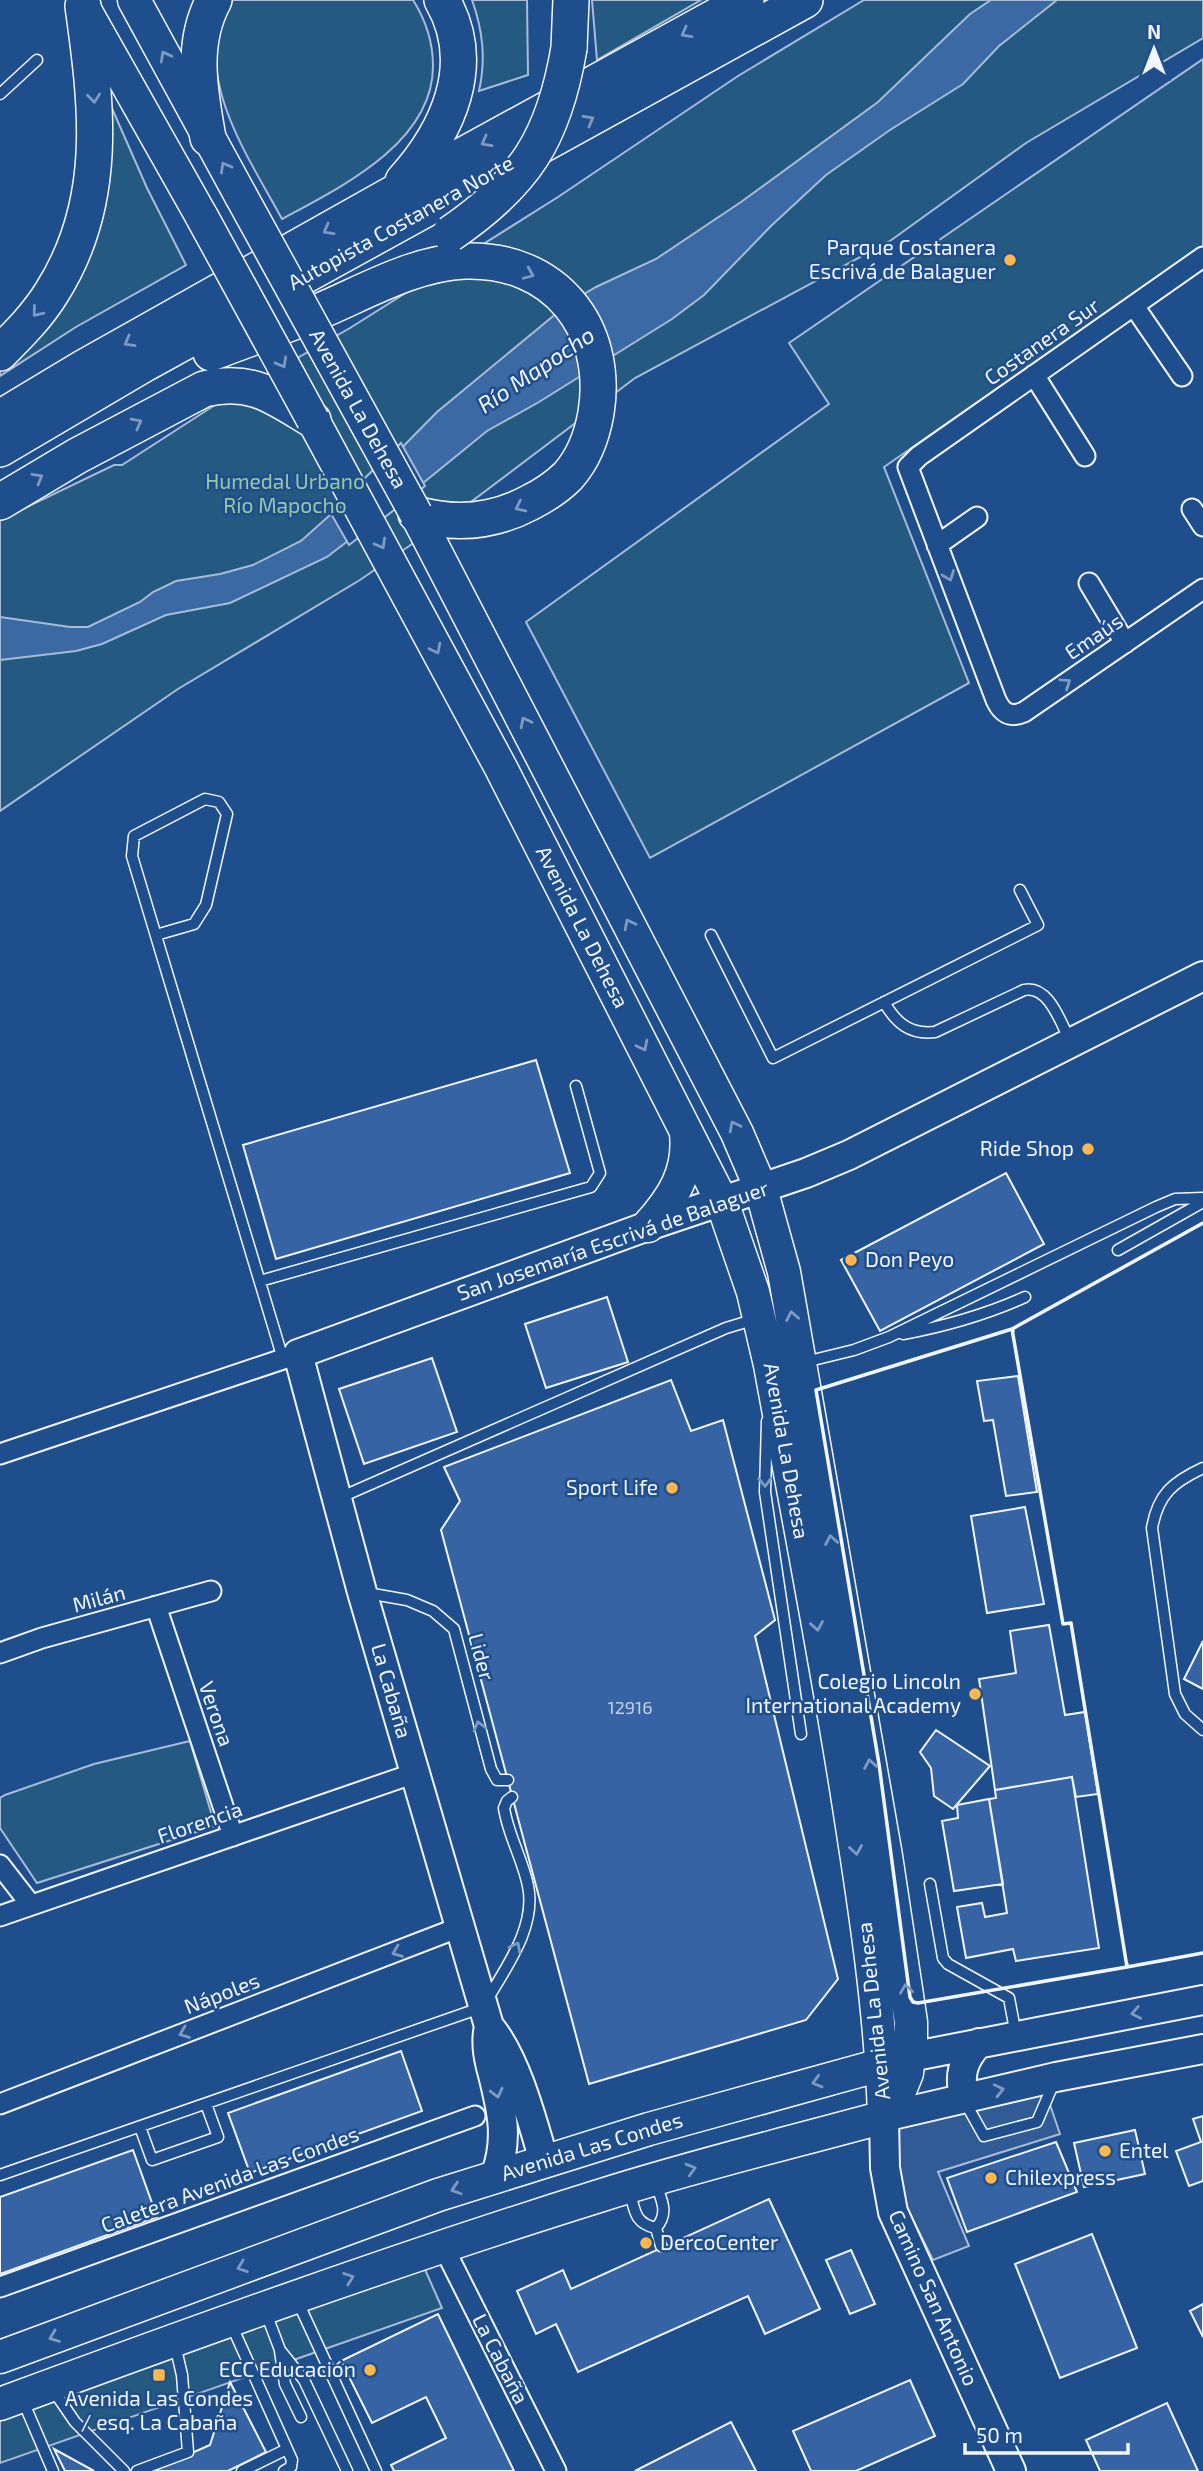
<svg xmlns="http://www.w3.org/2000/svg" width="1203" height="2471" viewBox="0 0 1203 2471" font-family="'Exo 2',sans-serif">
  <rect width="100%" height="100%" fill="#1f4e8c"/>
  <!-- green -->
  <path fill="#245a82" stroke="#a8bbd7" stroke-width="2" d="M232,0H413C425,19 433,43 433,66C433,143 341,187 282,219C249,157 186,70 232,0Z
    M472,0H527L528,75L479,91C486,59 483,31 472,0Z
    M592,0H701L597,60Z
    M864,0H1203V38L1026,143L890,241L635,378L451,517L360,580L178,689L0,811V520L114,465H122L218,403L350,328L558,197L738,76Z
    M1203,59V246L884,467L969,683L650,858L526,622L829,404L789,343Z
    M107,97L147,188L186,265L76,327L0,376V356L40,312Z
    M190,1741L215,1826L37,1883L0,1828V1798L5,1795L94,1764Z
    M423,2265L442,2308L0,2463V2421Z"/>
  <!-- parking -->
  <path fill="#305b95" stroke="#a8bbd7" stroke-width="2" d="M1046,2093L1060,2134L938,2172L969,2246L933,2260L891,2176L897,2128Z"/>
  <!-- water -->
  <path fill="#3b69a3" stroke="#a8bbd7" stroke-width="2" d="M991,0H1057L999,46L963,84L890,130L826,175L771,226L704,295L672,319L539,402L487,431L417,488L327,557L230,603L166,615L102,644L76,651L0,660V617L70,627H88L140,602L153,592L176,581L220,574L253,565L301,541L378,472L437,412L569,303L596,287L656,259L741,202L878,102L970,14Z"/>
  <!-- pier -->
  <path fill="#1f4e8c" stroke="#a8bbd7" stroke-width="2" d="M401,443L425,486L349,545L330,512Z"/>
  <!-- building -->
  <path fill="#3563a3" stroke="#f2f6ff" stroke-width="2" d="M536,1060L570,1173L276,1259L243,1145Z
    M1006,1173L1044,1244L880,1331L841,1260Z
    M607,1297L628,1362L546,1388L525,1324Z
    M432,1358L457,1432L364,1464L339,1389Z
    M1018,1376L1037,1492L1006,1496L993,1420L984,1421L977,1381Z
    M671,1380L691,1431L723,1420L775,1620L755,1636L838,1979L806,2020L589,2084L441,1530L460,1501L444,1467Z
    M1025,1507L1044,1604L987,1613L971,1516Z
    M1049,1625L1065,1715L1085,1712L1098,1794L1076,1797L1072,1777L995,1790L979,1679L1016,1673L1010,1631Z
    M1203,1641V1689L1184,1679Z
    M936,1730L990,1766L953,1809L934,1796L931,1768L920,1752Z
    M1072,1777L1099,1948L1016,1961L1013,1949L966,1958L957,1907L982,1903L985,1917L1007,1913L989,1799L996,1798L995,1790Z
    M989,1799L1003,1884L954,1891L942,1821L958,1818L957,1805Z
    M401,2051L422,2111L250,2173L228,2113Z
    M1203,2116V2181L1189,2186L1176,2151L1201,2142L1193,2119Z
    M1135,2130L1145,2174L1084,2187L1074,2143Z
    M1056,2142L1077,2192L967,2232L947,2178Z
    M133,2150L157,2217L0,2274V2197Z
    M769,2199L820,2309L765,2334L748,2296L578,2372L556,2324L536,2334L517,2291L563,2270L571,2289Z
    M1092,2234L1137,2348L1060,2378L1015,2264Z
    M851,2250L875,2304L850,2314L826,2260Z
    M1203,2304V2337L1190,2311Z
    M438,2314L514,2471H394L391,2465L446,2438L426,2397L372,2423L341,2361Z
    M910,2380L935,2436L856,2471H811L793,2431Z
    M230,2382L266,2452L228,2471H151L210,2445Z
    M1167,2403L1198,2471H1100L1086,2440Z
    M731,2422L756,2471H635Z
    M54,2449L94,2471H65Z"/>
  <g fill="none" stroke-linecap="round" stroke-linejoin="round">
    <defs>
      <path id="lane" d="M0,94L37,60
        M156,935L194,924L206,905L227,814L219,802L205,799L134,836L132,856L283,1359
        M711,935L773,1058L1038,925L1020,890
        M884,1002C896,1023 910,1035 935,1032L1024,990C1049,985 1060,1022 1070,1040
        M1118,1250L1203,1202
        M260,1281L591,1187L600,1173L576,1086
        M903,1334C946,1326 985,1315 1025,1297
        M805,1362L854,1350L889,1337L1156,1207L1175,1199L1203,1198
        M767,1421L765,1492L801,1734
        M1203,1468C1173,1482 1158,1494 1152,1528L1175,1694L1185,1714L1203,1730
        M339,1498L726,1328L756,1319
        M367,1593L407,1600L433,1611L454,1629L491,1769L497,1780H508
        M930,1884L943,1958L948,1964L1009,1998L1016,2035
        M965,2102L984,2136L1037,2122L1055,2080
        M140,2127L152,2160L218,2137L206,2104
        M0,2175L483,2007C503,1971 537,1929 528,1886C523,1860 508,1835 504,1808L507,1801L512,1797
        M629,2189C635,2209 633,2223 656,2228
        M656,2228C669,2213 662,2201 656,2184
        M656,2228L661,2246
        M297,2300L376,2471
        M266,2313L280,2350L304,2380L347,2471
        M231,2324L292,2460L291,2467L284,2471
        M280,2351L285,2384L301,2417
        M53,2390L75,2422L124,2471
        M23,2401L53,2471
        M137,2471L188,2452L182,2375L175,2345
        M242,2471L287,2449"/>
      <path id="street" d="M1203,257L919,456L908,467L996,700C1002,713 1010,718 1024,712L1203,589
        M1134,306L1182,376
        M1034,375L1085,456
        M1192,509L1203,526
        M937,545L977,517
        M1089,583L1125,643
        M0,1454L298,1354
        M156,1606L233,1836
        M0,1653L42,1638L211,1591
        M0,1865L31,1905
        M0,1916L415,1773
        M0,2104L460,1927
        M443,2246L556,2471
        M0,2287L475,2116"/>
      <path id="secondary" d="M488,2032C486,2047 489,2060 493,2075C502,2111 509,2140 495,2176
        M910,2057L1203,2000
        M964,2098C959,2076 962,2060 979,2043
        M544,2161C532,2120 516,2058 489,2026L362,1592L298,1354L648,1226L806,1173L849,1155L1203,976
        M1011,2471L893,2212L885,2168L884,2117L1056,2077L1203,2049"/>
      <path id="primary" d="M134,0L241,196
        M85,10L202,217
        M313,420L501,768L722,1202L753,1292L770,1365C797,1512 826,1659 849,1807C865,1909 881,2013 884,2117
        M416,514L737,1133L761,1189L784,1272L886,1856L911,2022V2040L907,2073L901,2088L886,2115
        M648,1226C673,1198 690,1172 686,1133
        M0,2357L438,2195L649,2129L902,2059
        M0,2404C198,2331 397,2259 599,2196C693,2166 789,2143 884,2117"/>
      <path id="highway" d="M569,48L571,0
        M208,138C200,92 190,44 214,0
        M403,181C448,131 479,64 442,0
        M0,353C19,334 38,315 52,292C109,202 97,106 83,6
        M211,353C247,339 284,327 320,311C365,292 414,263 465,261C554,258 610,327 596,413C592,436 583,459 568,476C557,487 543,496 529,503C493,522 454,525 416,514
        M0,418L83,368L387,197L746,0
        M0,449L146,363L805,0
        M0,502L77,456L204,389C252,378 273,396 313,420"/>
    </defs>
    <!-- lane casing -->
    <use href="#lane" stroke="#f2f6ff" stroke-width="13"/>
    <!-- street casing -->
    <use href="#street" stroke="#f2f6ff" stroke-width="23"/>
    <!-- secondary casing -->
    <use href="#secondary" stroke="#f2f6ff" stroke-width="32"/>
    <!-- primary casing -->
    <use href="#primary" stroke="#f2f6ff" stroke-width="35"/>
    <!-- highway casing -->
    <use href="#highway" stroke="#f2f6ff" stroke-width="38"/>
    <!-- lane -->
    <use href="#lane" stroke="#1f4e8c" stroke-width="10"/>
    <!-- street -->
    <use href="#street" stroke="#1f4e8c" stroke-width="19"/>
    <!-- secondary -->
    <use href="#secondary" stroke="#1f4e8c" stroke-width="28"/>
    <!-- primary -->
    <use href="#primary" stroke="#1f4e8c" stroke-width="32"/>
    <!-- highway -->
    <use href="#highway" stroke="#1f4e8c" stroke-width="35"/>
    <defs>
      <path id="primary-bridge" d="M241,196L416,514
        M202,217L313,420"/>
      <path id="highway-bridge" d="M450,234C525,183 554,138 569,48"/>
    </defs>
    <!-- primary-bridge casing -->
    <use href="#primary-bridge" stroke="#f2f6ff" stroke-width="35" stroke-linecap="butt"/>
    <!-- highway-bridge casing -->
    <use href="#highway-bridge" stroke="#f2f6ff" stroke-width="38" stroke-linecap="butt"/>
    <!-- primary-bridge -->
    <use href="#primary-bridge" stroke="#1f4e8c" stroke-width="32"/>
    <!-- highway-bridge -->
    <use href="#highway-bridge" stroke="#1f4e8c" stroke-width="35"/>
    <!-- wall -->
    <path stroke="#f2f6ff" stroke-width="3.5" d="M1012,1329L1063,1624L1071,1623L1127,1967L918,2003L913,2002L910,1997L879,1764L816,1390Z
      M1013,1331L1012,1329L1203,1223
      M1127,1964V1967L1203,1953"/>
  </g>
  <!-- one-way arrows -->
  <defs><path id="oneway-chevron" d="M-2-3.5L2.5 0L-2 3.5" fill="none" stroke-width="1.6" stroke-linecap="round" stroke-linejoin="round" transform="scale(1.75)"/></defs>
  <g stroke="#7e9ac0">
    <use href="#oneway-chevron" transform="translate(686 33) rotate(151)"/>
    <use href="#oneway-chevron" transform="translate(165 56) rotate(-118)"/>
    <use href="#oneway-chevron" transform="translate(94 98) rotate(84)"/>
    <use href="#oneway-chevron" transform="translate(589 120) rotate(-29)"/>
    <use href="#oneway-chevron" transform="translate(486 142) rotate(151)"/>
    <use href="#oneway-chevron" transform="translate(225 167) rotate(-119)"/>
    <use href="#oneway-chevron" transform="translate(328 230) rotate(151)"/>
    <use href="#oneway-chevron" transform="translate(529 274) rotate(23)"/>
    <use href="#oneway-chevron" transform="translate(37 312) rotate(129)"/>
    <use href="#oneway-chevron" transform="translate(129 342) rotate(151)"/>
    <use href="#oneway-chevron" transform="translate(282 363) rotate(61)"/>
    <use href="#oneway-chevron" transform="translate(137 423) rotate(-28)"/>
    <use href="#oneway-chevron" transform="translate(38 478) rotate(-30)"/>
    <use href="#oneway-chevron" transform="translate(520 507) rotate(154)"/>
    <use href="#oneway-chevron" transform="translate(381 544) rotate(61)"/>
    <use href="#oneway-chevron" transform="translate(949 576) rotate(69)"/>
    <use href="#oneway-chevron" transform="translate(436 649) rotate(63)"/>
    <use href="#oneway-chevron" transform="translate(1066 683) rotate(-34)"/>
    <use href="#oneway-chevron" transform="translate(525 722) rotate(-117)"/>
    <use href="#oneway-chevron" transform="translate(629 924) rotate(-117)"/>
    <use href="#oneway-chevron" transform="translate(643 1046) rotate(63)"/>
    <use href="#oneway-chevron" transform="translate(734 1126) rotate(-117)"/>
    <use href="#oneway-chevron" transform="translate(792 1316) rotate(-101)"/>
    <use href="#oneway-chevron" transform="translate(765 1482) rotate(88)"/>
    <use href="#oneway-chevron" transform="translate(831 1540) rotate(-100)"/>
    <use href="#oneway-chevron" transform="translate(817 1626) rotate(80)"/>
    <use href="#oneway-chevron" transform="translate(479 1726) rotate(-105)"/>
    <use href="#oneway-chevron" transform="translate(870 1764) rotate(-100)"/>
    <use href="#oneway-chevron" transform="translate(856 1850) rotate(81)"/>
    <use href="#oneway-chevron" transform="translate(516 1947) rotate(-63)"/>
    <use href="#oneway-chevron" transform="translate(397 1952) rotate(159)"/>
    <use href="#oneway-chevron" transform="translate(906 1989) rotate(-98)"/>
    <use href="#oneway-chevron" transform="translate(1136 2013) rotate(169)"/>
    <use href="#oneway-chevron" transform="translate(184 2033) rotate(159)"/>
    <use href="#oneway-chevron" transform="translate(817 2082) rotate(164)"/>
    <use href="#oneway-chevron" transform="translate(999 2090) rotate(-13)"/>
    <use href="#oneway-chevron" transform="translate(497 2093) rotate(76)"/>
    <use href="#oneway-chevron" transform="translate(691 2169) rotate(-16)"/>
    <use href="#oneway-chevron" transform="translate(456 2189) rotate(162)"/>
    <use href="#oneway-chevron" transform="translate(242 2267) rotate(160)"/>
    <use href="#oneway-chevron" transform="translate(349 2278) rotate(-20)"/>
    <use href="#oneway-chevron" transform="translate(54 2337) rotate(159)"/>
  </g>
  <!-- markers -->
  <g fill="#ffb74d" stroke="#1f4e8c" stroke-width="2.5">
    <circle cx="1010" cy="260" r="7"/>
    <circle cx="1088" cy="1149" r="7"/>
    <circle cx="851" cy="1260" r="7"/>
    <circle cx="672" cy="1488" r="7"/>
    <circle cx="975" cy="1694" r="7"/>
    <circle cx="1105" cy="2151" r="7"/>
    <circle cx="991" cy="2178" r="7"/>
    <circle cx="646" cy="2243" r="7"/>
    <circle cx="370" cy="2370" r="7"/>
    <rect x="152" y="2368" width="14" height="14" rx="3.5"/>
  </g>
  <g text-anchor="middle" stroke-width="5" stroke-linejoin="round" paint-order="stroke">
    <!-- number labels -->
    <g font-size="18" fill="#c3d1e8">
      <text x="630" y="1714">12916</text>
    </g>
    <!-- street labels -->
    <g font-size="21" fill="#f2f6ff" stroke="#1f4e8c">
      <text transform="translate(401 223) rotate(-29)" y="7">Autopista Costanera Norte</text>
      <text transform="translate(1042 342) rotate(-35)" y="7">Costanera Sur</text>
      <text transform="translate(358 409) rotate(61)" y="7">Avenida La Dehesa</text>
      <text transform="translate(1094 637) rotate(-34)" y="7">Emaús</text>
      <text transform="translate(582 927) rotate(63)" y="7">Avenida La Dehesa</text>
      <text transform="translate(613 1241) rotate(-19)" y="7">San Josemaría Escrivá de Balaguer</text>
      <text transform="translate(786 1451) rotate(80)" y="7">Avenida La Dehesa</text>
      <text transform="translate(99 1599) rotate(-15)" y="7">Milán</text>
      <text transform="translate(481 1657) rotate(75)" y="7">Lider</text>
      <text transform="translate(391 1691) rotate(74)" y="7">La Cabaña</text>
      <text transform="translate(216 1714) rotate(71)" y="7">Verona</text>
      <text transform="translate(200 1823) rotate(-19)" y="7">Florencia</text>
      <text transform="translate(222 1994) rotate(-21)" y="7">Nápoles</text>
      <text transform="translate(874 2011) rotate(-96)" y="7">Avenida La Dehesa</text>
      <text transform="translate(592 2147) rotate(-17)" y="7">Avenida Las Condes</text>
      <text transform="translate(230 2180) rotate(-20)" y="7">Caletera Avenida Las Condes</text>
      <text transform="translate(933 2298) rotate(66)" y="7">Camino San Antonio</text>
      <text transform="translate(500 2359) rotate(63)" y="7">La Cabaña</text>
    </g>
    <!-- poi labels -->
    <g font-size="21" fill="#f2f6ff" stroke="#1f4e8c" text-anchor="end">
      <text x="996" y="255">Parque Costanera<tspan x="996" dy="24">Escrivá de Balaguer</tspan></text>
      <text x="1074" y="1156">Ride Shop</text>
      <text x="865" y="1267" text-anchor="start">Don Peyo</text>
      <text x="658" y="1495">Sport Life</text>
      <text x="961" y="1689">Colegio Lincoln<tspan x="961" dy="24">International Academy</tspan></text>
      <text x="1119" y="2158" text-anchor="start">Entel</text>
      <text x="1005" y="2185" text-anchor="start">Chilexpress</text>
      <text x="660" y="2250" text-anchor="start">DercoCenter</text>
      <text x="356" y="2377">ECC Educación</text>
      <text x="159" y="2406" text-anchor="middle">Avenida Las Condes<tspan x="159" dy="24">/ esq. La Cabaña</tspan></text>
    </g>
    <!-- park labels -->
    <g font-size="21" fill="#97c8a6" stroke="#1f4e8c">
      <text x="285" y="489">Humedal Urbano<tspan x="285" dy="24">Río Mapocho</tspan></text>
    </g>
    <!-- water labels -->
    <g font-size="23" font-style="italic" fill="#f2f6ff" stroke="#1f4e8c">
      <text transform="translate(536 370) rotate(-34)" y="8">Río Mapocho</text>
    </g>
  </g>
  <!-- north arrow -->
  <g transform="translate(1154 49)" stroke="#1f4e8c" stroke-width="5" paint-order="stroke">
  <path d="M0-5L12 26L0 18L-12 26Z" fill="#f2f6ff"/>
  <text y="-10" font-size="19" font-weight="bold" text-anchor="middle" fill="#f2f6ff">N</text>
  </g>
  <!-- scale -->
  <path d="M965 2443v10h163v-10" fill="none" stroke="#f2f6ff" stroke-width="3.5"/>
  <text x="976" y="2443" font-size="21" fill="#f2f6ff" stroke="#1f4e8c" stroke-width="5" paint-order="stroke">50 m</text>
</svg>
